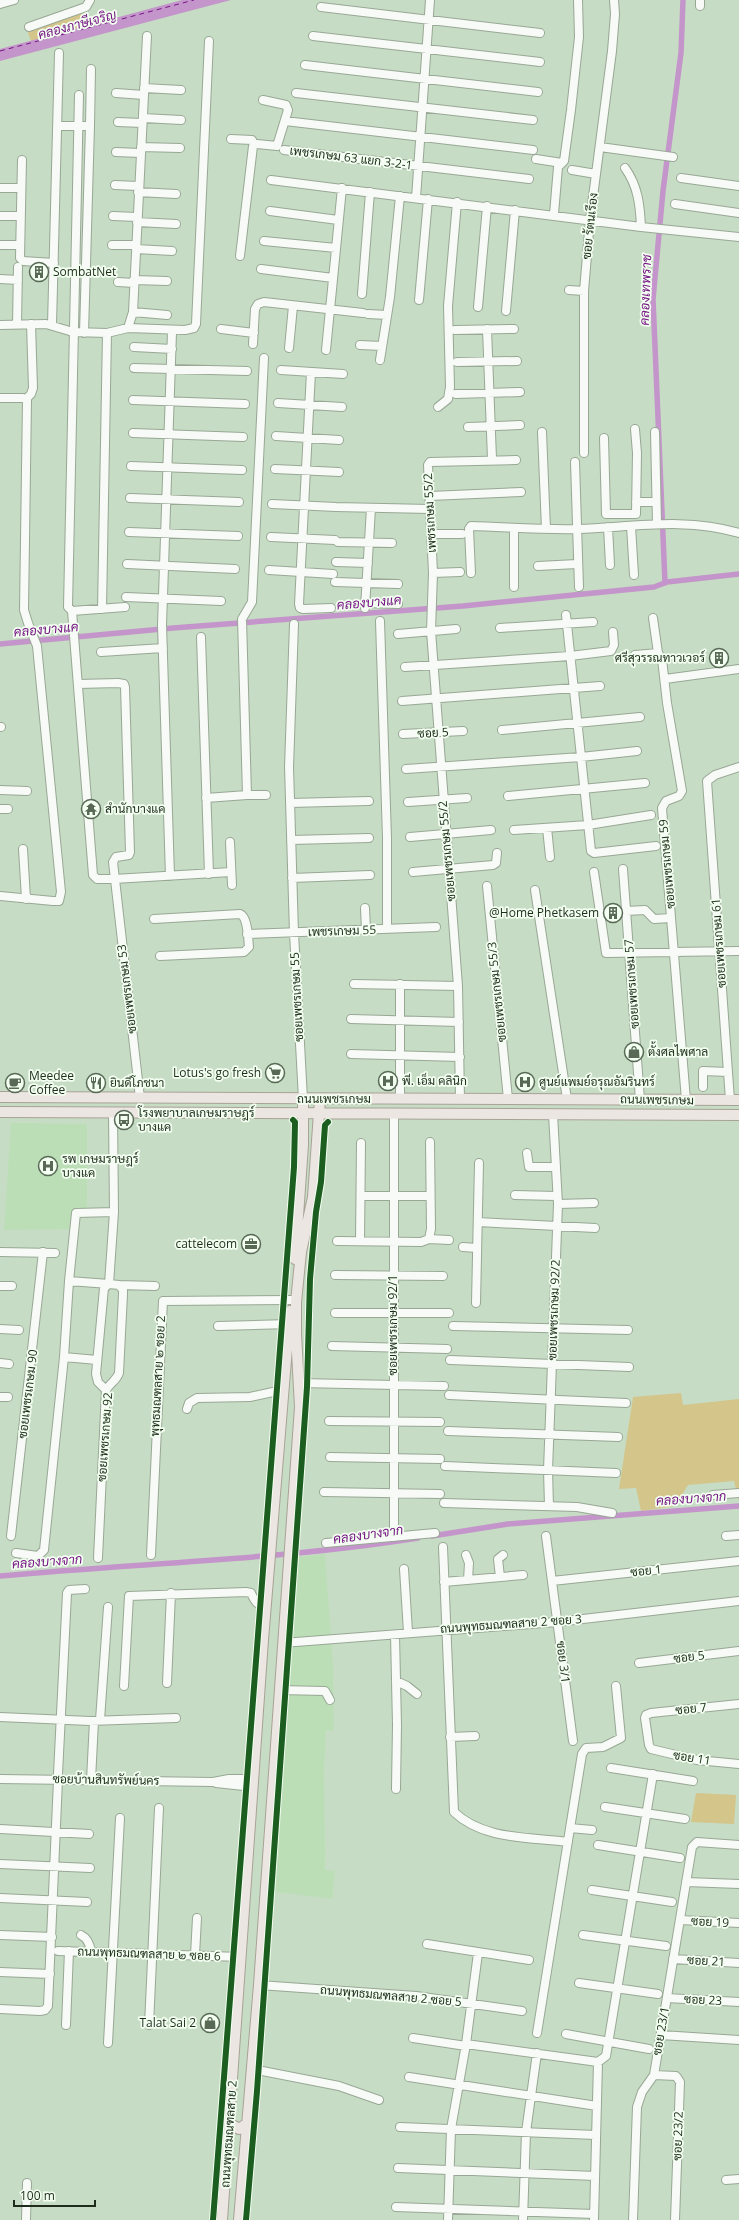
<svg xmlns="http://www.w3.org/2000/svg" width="739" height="2220" viewBox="0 0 739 2220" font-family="'Open Sans',Sarabun,sans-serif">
  <rect width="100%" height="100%" fill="#c7dcc4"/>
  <!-- built -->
  <path fill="#bbdeb7" d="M11,1123L87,1124V1209H73L71,1229L4,1230Z
    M325,1554L333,1666L334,1731L326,1730L324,1767L325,1870L335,1871L332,1899L270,1891L296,1557Z"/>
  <!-- green -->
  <path fill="#d4c58b" d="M82,11L87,26L31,41L27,30Z
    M681,1393L683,1405L739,1399V1501L734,1481L688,1485L675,1506L641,1511L636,1488L619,1489L633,1397Z
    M696,1793L736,1795L734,1824L691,1822Z"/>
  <!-- water -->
  <path fill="#c495ca" d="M182,0H231L0,61V49Z"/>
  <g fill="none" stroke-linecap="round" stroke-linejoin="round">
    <!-- canal -->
    <path stroke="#c495ca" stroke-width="5.5" d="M665,583L653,299L663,191L681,53L683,0
      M0,644L173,628L463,606L654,587L667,582L739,574
      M432,1536L508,1524L739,1506
      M0,1576C139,1563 279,1560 418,1538"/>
    <!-- ferry -->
    <path stroke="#761784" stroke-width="1" stroke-dasharray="5 4" stroke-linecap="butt" d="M0,51L194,0"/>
    <defs>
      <path id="minor" d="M0,4L14,0
        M700,6V0
        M321,7L540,33
        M29,27L86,7L90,0
        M313,36L540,62
        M305,65L538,92
        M144,88L181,90
        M116,93L144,95
        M296,93L533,120
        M79,95L68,607L72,611L93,875L97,879H114L231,872
        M143,118L181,120
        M285,121L533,150
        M118,122L142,123
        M58,126H90L91,69
        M231,139L252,140L254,144
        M141,147L180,148
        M600,147L673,157
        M284,150L529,179
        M116,152L140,153
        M536,159L562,163
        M22,160L20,258L23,261L54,263
        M625,168C638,186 640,205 641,227
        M572,170L596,174
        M681,178L739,186
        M271,180L641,227L739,237
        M115,185L138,186
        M0,188H21
        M138,192L176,194
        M416,198L430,0
        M675,204L739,213
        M270,211L338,220
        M554,214L558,167L564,161L571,110L579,37L578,0
        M0,216H21
        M113,216L137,217
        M137,222L176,224
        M264,241L336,248
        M0,245H20
        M112,245H136
        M136,249L172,251
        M240,256L253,146L257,144L277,146L288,110L286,105L263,100
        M261,269L333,278
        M0,279L18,280
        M134,280L167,281
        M118,282L134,283
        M569,290L584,291
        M362,294L370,192
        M419,300L428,199
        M478,307L487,206
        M506,311L515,210
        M133,312L167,315
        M368,314L387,315
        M17,324L18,267
        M0,325L46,324L73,332L107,333L102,609
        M52,325L59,53
        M128,328L185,330L194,328L196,324L209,41
        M221,329L254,333
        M487,329L492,459
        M455,330L514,329
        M84,333L90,126
        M107,333L128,328L133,312L147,36
        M253,344L255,309L258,304L264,302L363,313
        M360,345L382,346
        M134,347L172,349
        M289,348L293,306
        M326,350L342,188
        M380,360L390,297L400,196
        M457,362L517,361
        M134,368L247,371
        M281,370L343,374
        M311,372L299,604L300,608L303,609L331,608
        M456,394L520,392
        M0,398H23L27,400L24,610L28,623L37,646L61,892L59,901H53L0,896
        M26,399L31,394L33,388L31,324
        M133,400L245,404
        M278,403L342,407
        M438,407L448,399L450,387L448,306L457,202
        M468,427L520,425
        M542,432L546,529
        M655,432L657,524
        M133,433L243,437
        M276,436L339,440
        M604,438L606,514H636L637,453L635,429
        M584,453V291L590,220L612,51L615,14L614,0
        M575,462L579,587
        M131,466L242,470
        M275,469L339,472
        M430,496L521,492
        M130,498L239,502
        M636,502H656
        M272,504L336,507L430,509
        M631,526L634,575
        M608,527L610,565
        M514,529V587
        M129,532L238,536
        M431,534H462
        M271,537L335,540
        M338,542L392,543
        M336,562L368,563
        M127,564L235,569
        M538,566L577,564
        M269,570L333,574
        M433,573L460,572
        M471,573L469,529L471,526C507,527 543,530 578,529C633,527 686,517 739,533
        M335,582L398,584
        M126,597L221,601
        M366,603L398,604
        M365,608L371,508
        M72,611L125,607
        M566,615L591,851L594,853L656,846
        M653,618L658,653L662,659L667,703L682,791L679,796L666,801L662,808L686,1100
        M380,621L387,838V929
        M294,624L289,767L294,933L303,1099
        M500,628L593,622
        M398,634L456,629
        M201,637L209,874
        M101,652L163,648
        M635,655L658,653
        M405,667L570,656L611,651L614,645L613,632
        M665,679L739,669
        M78,684L118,683L124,684L125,687L130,852L129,855L116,857L113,862L140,1098
        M402,701L600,686
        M0,727H1
        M502,730L640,717
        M403,734L463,731
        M406,769L581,757L637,751
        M0,790L27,791
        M247,795H266
        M508,796L645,783
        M206,798L247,795L242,619L252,602L264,358
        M408,802L467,798
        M290,803L369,801
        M0,809H8
        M547,828L550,857
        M514,830L588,825L651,815
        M410,837L491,830
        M291,840L369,838
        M230,842L232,885
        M23,849L26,899
        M623,869L640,1100
        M413,872L493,865L496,863L497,853
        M594,872L606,953L739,951
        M170,876L162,625L172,332
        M292,878L370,875
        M487,886L508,1099
        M535,890L567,1099
        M365,908L366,930
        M626,911L645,910L654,919L671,918
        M154,919L240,914C248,917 248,939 249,947L244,952L160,956
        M247,934L436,927
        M354,984L458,986
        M351,1019L459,1022
        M351,1054L460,1057
        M703,1087V1071L728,1072
        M400,1098V984
        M460,1099L458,986L431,631L433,573L428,465L430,462L516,460
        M730,1100L707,781L715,775L739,767
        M394,1114V1537
        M527,1153L529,1167H556
        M515,1195L556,1196
        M361,1196H430
        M558,1204L594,1203
        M478,1222L595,1228
        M429,1239L431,1229L430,1142
        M337,1241L421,1242L429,1239L449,1240
        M360,1241L361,1143
        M463,1247L477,1248
        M0,1252L55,1253
        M335,1275L443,1276
        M69,1281L76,1213L114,1212
        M119,1285L155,1286
        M0,1286H12
        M476,1303L479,1163
        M335,1313H449
        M218,1326L289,1324
        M453,1326L628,1330
        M0,1329L19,1330
        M332,1346L447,1349
        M64,1357L69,1281L109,1284
        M450,1360L629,1367
        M0,1363L9,1364
        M299,1383L444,1386
        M106,1390L98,1382L96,1374L104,1288L109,1284
        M449,1395L626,1403
        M0,1397H8
        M187,1409L189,1403L197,1398L250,1397L273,1392L283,1393
        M329,1421L440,1422
        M448,1431L618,1437
        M330,1457L440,1459
        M445,1466L616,1473
        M324,1492L440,1494
        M713,1495L739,1493
        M444,1503L577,1507L612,1513
        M549,1506L548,1470L558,1204L553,1114
        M11,1536L43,1252
        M546,1536L573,1741
        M726,1536L739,1535
        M326,1543L435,1533
        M443,1547L454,1812C483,1840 530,1837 568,1842
        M16,1553L38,1556L44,1550L64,1357L97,1360
        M151,1555L163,1301L291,1300
        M466,1555L469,1563L468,1580
        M98,1558L106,1390C110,1383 116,1381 119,1373L123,1294V1290L119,1285L109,1284L114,1212L113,1113
        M404,1569L408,1632
        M500,1577L498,1559L503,1555
        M552,1581L739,1561
        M444,1582L523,1575
        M395,1635L397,1725L396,1789
        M283,1643L557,1622L739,1601
        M639,1663L739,1651
        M396,1681L407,1686L417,1694
        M167,1683L171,1593
        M124,1686L129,1596L246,1592L251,1593C255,1602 257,1605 266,1606
        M279,1690L325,1691L330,1700
        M739,1704L651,1713L646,1715L645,1718L649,1745L651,1749L697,1760L739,1764
        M0,1717L90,1721L176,1718
        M100,1720L108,1607
        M450,1737L475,1736
        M611,1768L693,1781
        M58,1774L67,1593L69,1590L85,1589
        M0,1779L213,1782L229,1779H254
        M91,1780L94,1721
        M216,1783L253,1787
        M605,1807L685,1819
        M570,1828L592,1830
        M0,1829L89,1834
        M598,1845L680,1858
        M0,1864L90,1868
        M686,1882L739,1884
        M592,1890L672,1902
        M0,1898L87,1902
        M680,1920L739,1923
        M0,1935L52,1937
        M81,1935C87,1938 90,1944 91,1952
        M583,1935L666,1946
        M427,1944L529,1960
        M58,1951L241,1957
        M195,1955L197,1918
        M673,1959L739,1963
        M0,1972L50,1974
        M579,1983L658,1994
        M259,1985L416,1996L522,2011
        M667,1998L739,2002
        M0,2009L40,2011L45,2010L48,2006L58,1780
        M66,2025L69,1951
        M149,2025L159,1808
        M537,2033L582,1754L586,1748L603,1747L621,1738L616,1686
        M566,2034L649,2049
        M661,2035L739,2040
        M413,2038L466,2046
        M108,2043L120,1818
        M466,2044L598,2062L606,2056L653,1774
        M252,2069L339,2086L379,2100
        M654,2075L676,2076L680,2082L675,2220
        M409,2077L597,2106
        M400,2127L596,2135
        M398,2168L595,2176
        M726,2180L739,2179
        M396,2207L594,2214
        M594,2219L598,2062
        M26,2220L27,2183
        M448,2220L451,2129L466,2044L478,1953
        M523,2220L526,2132L537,2053
        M633,2220L637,2107L642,2092L654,2075L692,1847L697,1842L739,1845"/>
      <path id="major" d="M0,1097L739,1100
        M0,1112L739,1115
        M295,1259L303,1145V1099
        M229,2123L239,2129L248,2123
        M222,2220L263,1640L290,1311
        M239,2220L259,1985L300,1407L296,1334V1302L301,1252L313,1197L320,1099"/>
    </defs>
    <!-- minor casing -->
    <use href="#minor" stroke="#98a895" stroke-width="10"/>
    <!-- major casing -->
    <use href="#major" stroke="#a8a296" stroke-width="12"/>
    <!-- minor -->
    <use href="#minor" stroke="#f7faf6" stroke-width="8"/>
    <!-- major -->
    <use href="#major" stroke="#ece6e3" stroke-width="10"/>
    <defs>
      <path id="cycleway" d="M213,2220L294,1167L295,1122L293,1120
        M246,2220L257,2091L307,1387L310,1279L316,1212L321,1182L325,1125L328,1122"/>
    </defs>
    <!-- cycleway casing -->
    <use href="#cycleway" stroke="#f3fff1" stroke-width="8"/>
    <!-- cycleway -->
    <use href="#cycleway" stroke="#1b5e20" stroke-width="6"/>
  </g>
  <!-- icons -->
  <defs>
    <symbol id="building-ring" viewBox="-11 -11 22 22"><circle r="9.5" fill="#f3fff1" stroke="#586a56" stroke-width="1.5"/><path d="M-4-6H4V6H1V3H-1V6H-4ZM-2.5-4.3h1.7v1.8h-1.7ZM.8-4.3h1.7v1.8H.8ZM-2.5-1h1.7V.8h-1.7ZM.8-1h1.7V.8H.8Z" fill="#586a56"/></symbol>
    <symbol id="temple-ring" viewBox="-11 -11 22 22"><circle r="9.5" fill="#f3fff1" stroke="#586a56" stroke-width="1.5"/><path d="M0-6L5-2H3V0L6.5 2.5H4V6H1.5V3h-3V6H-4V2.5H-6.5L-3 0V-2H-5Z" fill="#586a56"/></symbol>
    <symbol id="shop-ring" viewBox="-11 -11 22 22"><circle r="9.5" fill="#f3fff1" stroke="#586a56" stroke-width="1.5"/><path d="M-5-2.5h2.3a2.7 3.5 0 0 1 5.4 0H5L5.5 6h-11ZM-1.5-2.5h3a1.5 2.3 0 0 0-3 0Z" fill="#586a56"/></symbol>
    <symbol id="supermarket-ring" viewBox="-11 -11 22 22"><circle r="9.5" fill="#f3fff1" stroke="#586a56" stroke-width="1.5"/><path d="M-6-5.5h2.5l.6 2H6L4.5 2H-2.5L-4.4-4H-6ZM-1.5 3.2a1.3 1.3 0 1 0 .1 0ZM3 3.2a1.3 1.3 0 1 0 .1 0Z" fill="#586a56"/></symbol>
    <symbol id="hospital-ring" viewBox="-11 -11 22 22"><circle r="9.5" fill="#f3fff1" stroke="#586a56" stroke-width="1.5"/><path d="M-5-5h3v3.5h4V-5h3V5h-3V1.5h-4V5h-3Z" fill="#586a56"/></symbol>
    <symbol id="cafe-ring" viewBox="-11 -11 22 22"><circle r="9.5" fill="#f3fff1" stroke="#586a56" stroke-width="1.5"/><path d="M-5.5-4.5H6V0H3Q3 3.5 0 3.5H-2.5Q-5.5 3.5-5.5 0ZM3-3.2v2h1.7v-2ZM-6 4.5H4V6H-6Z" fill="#586a56"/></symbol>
    <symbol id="restaurant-ring" viewBox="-11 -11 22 22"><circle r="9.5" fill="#f3fff1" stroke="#586a56" stroke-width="1.5"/><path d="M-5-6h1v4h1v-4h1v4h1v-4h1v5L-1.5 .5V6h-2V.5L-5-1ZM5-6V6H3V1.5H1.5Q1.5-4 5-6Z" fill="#586a56"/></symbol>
    <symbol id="bus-ring" viewBox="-11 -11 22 22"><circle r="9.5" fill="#f3fff1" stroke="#586a56" stroke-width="1.5"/><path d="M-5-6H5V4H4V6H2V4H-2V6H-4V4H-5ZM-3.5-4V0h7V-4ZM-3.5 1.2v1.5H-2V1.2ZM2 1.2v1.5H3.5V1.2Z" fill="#586a56"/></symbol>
    <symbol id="office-ring" viewBox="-11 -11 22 22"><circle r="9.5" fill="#f3fff1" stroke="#586a56" stroke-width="1.5"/><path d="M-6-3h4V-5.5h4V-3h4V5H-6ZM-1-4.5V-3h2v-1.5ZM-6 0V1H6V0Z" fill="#586a56"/></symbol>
  </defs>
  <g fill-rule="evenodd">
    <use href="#building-ring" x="28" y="261" width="22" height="22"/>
    <use href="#building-ring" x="708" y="647" width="22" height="22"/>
    <use href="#temple-ring" x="80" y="798" width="22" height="22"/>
    <use href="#building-ring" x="602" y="902" width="22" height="22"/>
    <use href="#shop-ring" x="623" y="1041" width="22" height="22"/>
    <use href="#supermarket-ring" x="264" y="1062" width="22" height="22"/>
    <use href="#hospital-ring" x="377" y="1070" width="22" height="22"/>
    <use href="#hospital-ring" x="514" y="1071" width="22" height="22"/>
    <use href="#cafe-ring" x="4" y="1072" width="22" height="22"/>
    <use href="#restaurant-ring" x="85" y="1072" width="22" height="22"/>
    <use href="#bus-ring" x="113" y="1109" width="22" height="22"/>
    <use href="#hospital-ring" x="37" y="1155" width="22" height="22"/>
    <use href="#office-ring" x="240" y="1233" width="22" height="22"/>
    <use href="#shop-ring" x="199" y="2012" width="22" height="22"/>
  </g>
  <g text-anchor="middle" stroke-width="3.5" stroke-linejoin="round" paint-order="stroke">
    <!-- street labels -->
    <g font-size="12" fill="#1d2c1b" stroke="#f3fff1">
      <text transform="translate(351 158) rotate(7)" y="4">เพชรเกษม 63 แยก 3-2-1</text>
      <text transform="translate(590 226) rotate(-84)" y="4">ซอย ร้ตนเรึอง</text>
      <text transform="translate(430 513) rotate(-93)" y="4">เพชรเกษม 55/2</text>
      <text transform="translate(433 733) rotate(-3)" y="4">ซอย 5</text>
      <text transform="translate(447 851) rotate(-95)" y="4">ซอยเพชรเกษม 55/2</text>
      <text transform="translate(667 864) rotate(-95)" y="4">ซอยเพชรเกษม 59</text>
      <text transform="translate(342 931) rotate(-2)" y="4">เพชรเกษม 55</text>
      <text transform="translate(719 943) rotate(-94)" y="4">ซอยเพชรเกษม 61</text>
      <text transform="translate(632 984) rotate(-94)" y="4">ซอยเพชรเกษม 57</text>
      <text transform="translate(127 989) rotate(-97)" y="4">ซอยเพชรเกษม 53</text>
      <text transform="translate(497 992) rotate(-96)" y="4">ซอยเพชรเกษม 55/3</text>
      <text transform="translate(297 997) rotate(-93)" y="4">ซอยเพชรเกษม 55</text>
      <text x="334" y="1103">ถนนเพชรเกษม</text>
      <text transform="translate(657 1100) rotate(1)" y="4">ถนนเพชรเกษม</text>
      <text transform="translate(554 1310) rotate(-88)" y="4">ซอยเพชรเกษม 92/2</text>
      <text transform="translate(393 1325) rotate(-90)" y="4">ซอยเพชรเกษม 92/1</text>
      <text transform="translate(158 1376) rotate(-87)" y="4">พุทธมณฑลสาย ๒ ซอย 2</text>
      <text transform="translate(28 1394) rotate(-83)" y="4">ซอยเพชรเกษม 90</text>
      <text transform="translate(105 1437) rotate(-86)" y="4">ซอยเพชรเกษม 92</text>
      <text transform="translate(646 1571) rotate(-6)" y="4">ซอย 1</text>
      <text transform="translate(511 1624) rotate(-4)" y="4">ถนนพุทธมณฑลสาย 2 ซอย 3</text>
      <text transform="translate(689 1657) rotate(-7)" y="4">ซอย 5</text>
      <text transform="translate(563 1662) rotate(83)" y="4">ซอย 3/1</text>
      <text transform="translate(691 1709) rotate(-6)" y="4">ซอย 7</text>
      <text transform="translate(692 1758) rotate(10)" y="4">ซอย 11</text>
      <text transform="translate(106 1780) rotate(1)" y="4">ซอยบ้านสินทรัพย์นคร</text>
      <text transform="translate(710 1922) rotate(3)" y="4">ซอย 19</text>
      <text transform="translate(149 1954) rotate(2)" y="4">ถนนพุทธมณฑลสาย ๒ ซอย 6</text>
      <text transform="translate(706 1961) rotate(3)" y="4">ซอย 21</text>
      <text transform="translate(391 1996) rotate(5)" y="4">ถนนพุทธมณฑลสาย 2 ซอย 5</text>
      <text transform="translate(703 2000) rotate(3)" y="4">ซอย 23</text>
      <text transform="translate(661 2031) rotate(-80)" y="4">ซอย 23/1</text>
      <text transform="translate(229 2134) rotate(-86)" y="4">ถนนพุทธมณฑลสาย 2</text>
      <text transform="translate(678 2136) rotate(-88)" y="4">ซอย 23/2</text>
    </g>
    <!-- poi labels -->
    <g font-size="12" fill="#1d2c1b" stroke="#f3fff1" text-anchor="start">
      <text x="53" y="276">SombatNet</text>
      <text x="705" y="662" text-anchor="end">ศรีสุวรรณทาวเวอร์</text>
      <text x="105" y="813">สำนักบางแค</text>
      <text x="599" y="917" text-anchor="end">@Home Phetkasem</text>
      <text x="648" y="1056">ตั้งศลไพศาล</text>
      <text x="261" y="1077" text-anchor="end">Lotus's go fresh</text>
      <text x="29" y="1080">Meedee<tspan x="29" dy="14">Coffee</tspan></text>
      <text x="402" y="1085">พี. เอ็ม คลินิก</text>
      <text x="539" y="1086">ศูนย์แพมย์อรุณอัมรินทร์</text>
      <text x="110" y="1087">ยินดีโภชนา</text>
      <text x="138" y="1117">โรงพยาบาลเกษมราษฎร์<tspan x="138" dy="14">บางแค</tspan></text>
      <text x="62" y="1163">รพ เกษมราษฎร์<tspan x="62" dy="14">บางแค</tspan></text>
      <text x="237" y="1248" text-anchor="end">cattelecom</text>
      <text x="196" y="2027" text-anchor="end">Talat Sai 2</text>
    </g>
    <!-- water labels -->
    <g font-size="13" font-style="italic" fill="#761784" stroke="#f3fff1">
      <text transform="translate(77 24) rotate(-15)" y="5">คลองภาษีเจริญ</text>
      <text transform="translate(645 290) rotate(-88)" y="5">คลองเทพราช</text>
      <text transform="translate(369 602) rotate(-5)" y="5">คลองบางแค</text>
      <text transform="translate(46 629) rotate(-5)" y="5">คลองบางแค</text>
      <text transform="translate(691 1498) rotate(-4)" y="5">คลองบางจาก</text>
      <text transform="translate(368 1534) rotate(-8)" y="5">คลองบางจาก</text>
      <text transform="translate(47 1561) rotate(-4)" y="5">คลองบางจาก</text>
    </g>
  </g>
  <!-- scale -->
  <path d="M14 2200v6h81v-6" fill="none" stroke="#1d2c1b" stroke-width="2"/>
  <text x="20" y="2200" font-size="12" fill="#1d2c1b" stroke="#f3fff1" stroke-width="3" paint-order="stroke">100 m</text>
</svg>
